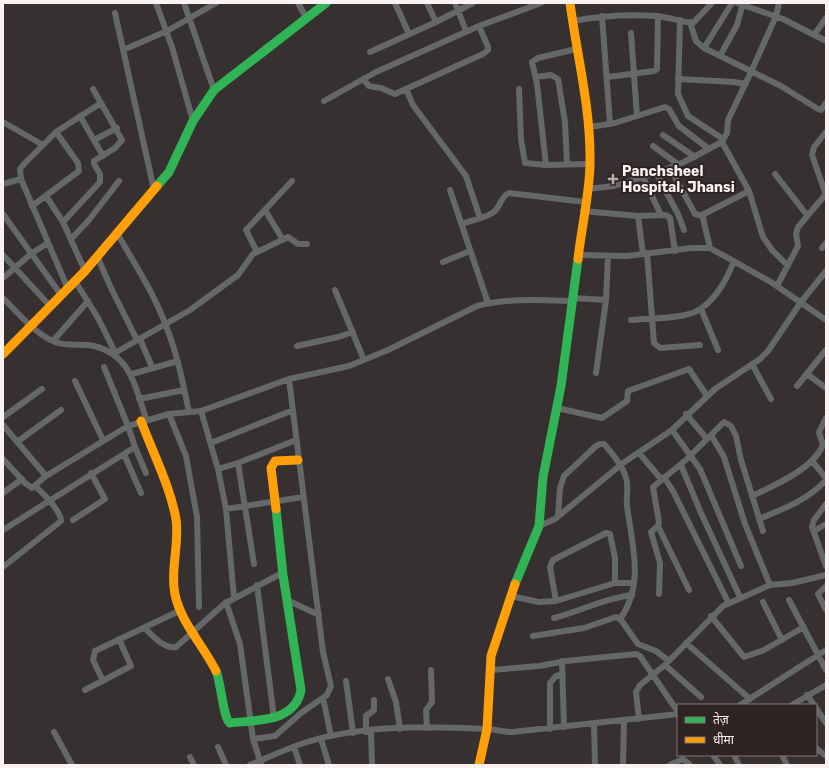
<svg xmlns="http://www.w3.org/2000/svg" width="829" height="768" viewBox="0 0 829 768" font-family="Rubik,'Noto Sans Devanagari',sans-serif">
  <rect width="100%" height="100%" fill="#373030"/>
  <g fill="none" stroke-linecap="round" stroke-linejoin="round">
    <!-- street -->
    <path stroke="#656868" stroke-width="6" d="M156,3L172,47L193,121
      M184,3L214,90
      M298,3L307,19
      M395,3L409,34
      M427,3L436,22
      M455,3L466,31
      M737,3L783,19L826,41
      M115,13L154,190
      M602,16L610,124
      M680,20L678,94L688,116L723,139
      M572,21C600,16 628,14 656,16C669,17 681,22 693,23L712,3
      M690,22L696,41L704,48L781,86L818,109L821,110L826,103
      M631,33L637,116
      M814,35L826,18
      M704,48L732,3
      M123,50L167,31L216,3
      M370,52L436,22L473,3
      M720,56L737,25L743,3
      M536,77L551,75L558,79L565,122L567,164
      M608,77L654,71L657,69L658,16
      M363,79L369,86L381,88L395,94L483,54L488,50V47L479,26
      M678,79L734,82L746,84
      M406,89L413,105L466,176L480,218
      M519,89L521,139L525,163L546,165L590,164
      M324,101L376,72L479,26L541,3
      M80,116L103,156
      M3,122L43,145
      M590,127L615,123L665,107L669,109L679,126L709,149
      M826,132L814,147L812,155L826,195
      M663,135L695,157
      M94,140L117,128
      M722,142L749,191L763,237L772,250L788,266
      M653,146L679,165
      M546,165L537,84L532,62L538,58L576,49
      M670,168L695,214L703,216
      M656,173L678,214L684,230
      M775,174L807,215
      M643,177L661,215
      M3,184L21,179
      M587,189L614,186L656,173L682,163L722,142L727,133L728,120L751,72L776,16L779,3
      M450,190L488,303
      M46,196L63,222L85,271
      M32,206L79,171L78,163L56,132
      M265,210L283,240
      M583,211L638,216L666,215L670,218L675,251
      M3,214L61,295
      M638,216L643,254
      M63,222L100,182V174L94,164V161L115,148L122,140L93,89
      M462,224C472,220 487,218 495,211C501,205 501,196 509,193L585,202
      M117,233C134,263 154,293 166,326C177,353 183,383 189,412
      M72,238L89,220L119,181
      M710,248L703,218L704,214L749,191
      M822,248L826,243
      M257,252L246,230L292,181
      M647,253L654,343L660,348L700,345
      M3,255L50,306
      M579,255L627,256L691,248H710L771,282L826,320
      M97,256L111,288L137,340
      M443,262L470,251
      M3,278L32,253L48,243
      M75,281L98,318L115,352
      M777,286L798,246L796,234L798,227L825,195
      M68,289L21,179L20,169L24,164L56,132L101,103
      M335,290L364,360
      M3,298C18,313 35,334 55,342C68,347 81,343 94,346C131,355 136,388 146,419
      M573,298L606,300
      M701,309L718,350
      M631,320C650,318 678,319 695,312C714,303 727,279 734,261
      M140,339L152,367
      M53,341L88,301
      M297,346L338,337L353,332
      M113,354L190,310L238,275L253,254L288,237L298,244H307
      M752,364L771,399
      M596,373L606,300L608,256
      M132,374L178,361
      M807,374L826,388
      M75,381L103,440
      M797,386L826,350
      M139,399L184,390
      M557,408L602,418L627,401L628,391L689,369L707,396
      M201,411L218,469L226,509L234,598
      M169,414L186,456L197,517L199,607
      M686,414L707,439
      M3,417L42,389
      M3,425L46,476
      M672,430L700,469L741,566
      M711,435L724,457L745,524L770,585
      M17,442L61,410
      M211,443L293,410
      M135,447L146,473
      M639,453L661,479
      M124,454L141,493
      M3,459L25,483L32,488L46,476L128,426L169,414L201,411L289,379L349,366L388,350L477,306C508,298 541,300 572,301
      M812,461L826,478
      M238,463L254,564
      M681,465L701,513L740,597
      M218,469L238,463L296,440
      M664,477L673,491L728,602
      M3,493L22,479
      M752,496C775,485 813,469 823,445L819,432L826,418
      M826,504L814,520L812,527L826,566
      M226,509L303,497
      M558,516L560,488L564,476L596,446L600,444H604C612,453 623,466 626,478C629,486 626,497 627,506C632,545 645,584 620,619
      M759,519C783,509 808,500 826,480
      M73,520L105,499L91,473
      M539,526L555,519L623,463L672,430L715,389L760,359L768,351L801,302L826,271
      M658,526L689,590
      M3,530L135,447L128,426L104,367
      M814,531L826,524
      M3,567L61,521C61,511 43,493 35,486
      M257,585L274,718
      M826,586L818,594L826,610
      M659,594L660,563L651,532L658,526L659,522L653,487L687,459L724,422L731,426L736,436L741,460L763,531
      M511,596L539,602L556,601L615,583H634
      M287,600L319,615
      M789,600L826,670
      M556,601L550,567L553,560L606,533L610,534L615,558V583
      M226,602L240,644L253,739L261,764
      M763,602L782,640
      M711,616L744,657L764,650L804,627
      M554,618C581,611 605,598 632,595
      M145,628C152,636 165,649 176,647L224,604L282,573
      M533,636L584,628L616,617L621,620L638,644L656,651L669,661
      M686,643L750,699
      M562,661L564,727
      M665,665L701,697
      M491,670L539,666L566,661L636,654L640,656L678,712
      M388,679L396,702L400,729
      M103,681L93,660L95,651L179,611
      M346,681L353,733
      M85,690L131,666L119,639
      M807,695L814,705
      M323,698L331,736
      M740,705L826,650
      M792,705L826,685
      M816,708L826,723
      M639,719L636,692L640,685L665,665L723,606L770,585L792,583L826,575
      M594,724L595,765
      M427,728L426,710L432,702L431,670
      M550,729V683L556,676L563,674
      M371,731L372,765
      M54,732L72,765
      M366,732V716L374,710V700
      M253,739L275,736L301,713L327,695L331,686L323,652L289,379
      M321,739L329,765
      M218,747L226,765
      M294,747L300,765
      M816,748L826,756
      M713,755L720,765
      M734,755L739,765
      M782,755L787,765
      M190,757L194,765
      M250,765C269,757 288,748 307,742C363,725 427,726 485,729C494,729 503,732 512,732L678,714
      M623,765L624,721
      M670,765L683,759L690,765"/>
    <!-- fast -->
    <path stroke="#30b455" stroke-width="9" d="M157,186L169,172L193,121L214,90L326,3
      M515,584L539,526L543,477L561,386L578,259
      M216,671C221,682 223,718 230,723C255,720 295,723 301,690L283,575L276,509"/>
    <!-- slow -->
    <path stroke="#ff9f0a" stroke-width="9" d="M570,3C577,56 591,109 590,163C590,192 581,230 578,259
      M3,354L85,271L157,186
      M141,421C153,453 170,486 176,519C180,546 168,575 177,602C185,627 204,647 216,671
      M276,509L271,468L275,461L298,460
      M479,765L487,729L491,656L515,584"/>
  </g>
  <!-- markers -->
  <path fill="#b6aeae" stroke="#302323" stroke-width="1.5" d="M611 173h4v4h4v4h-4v4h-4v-4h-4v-4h4z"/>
  <g text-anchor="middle" stroke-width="4" stroke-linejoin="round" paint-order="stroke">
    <!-- poi labels -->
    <g font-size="14" font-weight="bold" fill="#fbf2f2" stroke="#302323" text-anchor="start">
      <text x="622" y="176">Panchsheel<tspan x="622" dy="16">Hospital, Jhansi</tspan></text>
    </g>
  </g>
  <!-- border -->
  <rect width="829" height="768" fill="none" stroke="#fbf2f2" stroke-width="8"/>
  <!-- legend -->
  <rect x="677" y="704" width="140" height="52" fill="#302323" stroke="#817676"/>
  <rect x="685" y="717" width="20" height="6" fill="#30b455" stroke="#817676"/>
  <text x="713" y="724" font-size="12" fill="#fbf2f2">तेज़</text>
  <rect x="685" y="737" width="20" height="6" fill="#ff9f0a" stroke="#817676"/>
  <text x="713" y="744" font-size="12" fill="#fbf2f2">धीमा</text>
</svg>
